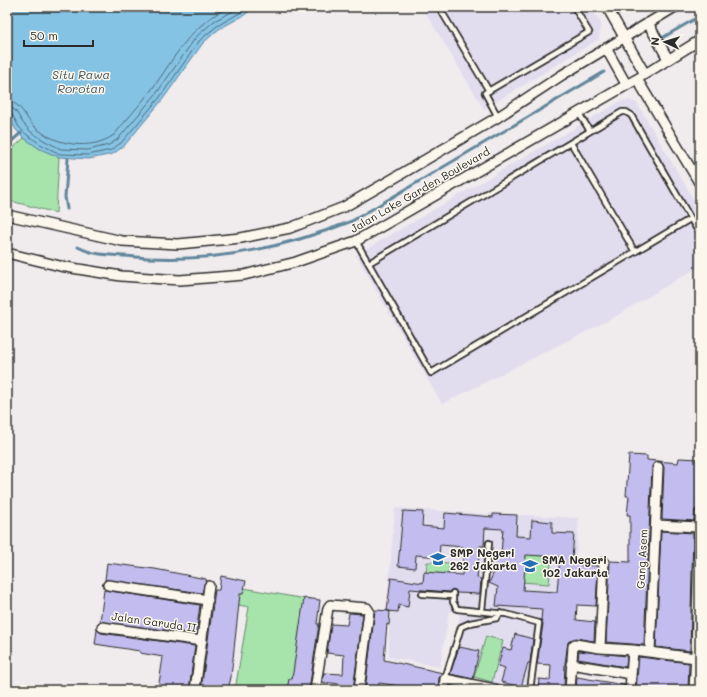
<svg xmlns="http://www.w3.org/2000/svg" width="707" height="697" viewBox="0 0 707 697" font-family="Mali,sans-serif">
  <rect width="100%" height="100%" fill="#f0ebed"/>
  <filter id="ink" filterUnits="userSpaceOnUse"><feTurbulence type="fractalNoise" baseFrequency=".025" numOctaves="2"/><feDisplacementMap in="SourceGraphic" scale="8" xChannelSelector="R" yChannelSelector="G"/><feConvolveMatrix kernelMatrix="1 2 1 2 8 2 1 2 1" color-interpolation-filters="sRGB"/></filter>
  <g filter="url(#ink)">
    <!-- built -->
    <path fill="#e2ddee" d="M422,7H591L601,23L599,39L484,109Z
      M630,100L637,103L700,210V266L609,320L442,404L356,255L621,101Z
      M395,508L488,514L480,613L449,612L440,667L389,657V605L387,604Z
      M489,513L579,518L571,619L540,618L528,690H508L449,676L460,614L480,615Z"/>
    <!-- green -->
    <path fill="#a6e4ac" stroke="#68886c" d="M24,138L40,149L59,157L56,213L7,200V154Z
      M523,552L552,554L549,584L521,582Z
      M427,562L450,563L448,576L426,574Z
      M221,584L311,600L296,690H235L249,607L218,601Z
      M486,636L503,641L492,682L474,677Z"/>
    <!-- water -->
    <path fill="#85c3e5" stroke="#61869b" d="M7,7H255L243,16L219,29L203,43L163,99L124,146L113,154L89,159L59,157L40,149L24,138L16,130L7,113Z"/>
    <g fill="none" stroke-linecap="round" stroke-linejoin="round">
      <!-- shore -->
      <path stroke="#4f6875" stroke-width="1" d="M7,101C22,102 25,119 35,127C56,146 91,151 114,135C126,120 140,105 152,89C178,54 187,28 229,7
        M7,107L15,110L23,123L31,132L45,141L61,149L88,150L109,145L118,139L156,94L196,37L214,21L241,7
        M7,112L12,114L19,127L27,135L42,145L60,154L88,155L111,150L121,143L160,97L200,40L217,26L250,7"/>
      <!-- stream -->
      <path stroke="#61869b" stroke-width="3" d="M662,38L700,16
        M7,145L21,133
        M67,209L65,197L68,159
        M78,247C93,255 109,255 125,256C203,265 279,250 352,221L604,72"/>
    </g>
    <!-- building -->
    <path fill="#c3bdef" stroke="#2b2b2b" fill-rule="evenodd" d="M629,455L647,456V460L678,463L679,458L700,459L697,504H700V507L695,510L694,521L662,519L664,467L659,461L655,462L652,466L644,645L606,642L610,561L630,562V515H627L629,496H626Z
      M403,511L423,512L422,526L444,528L445,513L493,517V514L517,515L516,536L531,537L532,520L552,522V533L574,534L572,559H580V565L598,566L596,606L577,605L576,620L595,622L594,641L576,638L568,642L565,663L564,690H538L539,679L550,680L551,665L537,664L543,624L541,620L542,609L496,606L498,587L489,583L495,570L496,555H501L503,529L485,528L484,546H480L477,578L481,579L480,594L457,593L453,589L449,592L410,589L408,607L399,605L398,612L387,611L391,578L423,583L424,572L462,575L464,547L440,545L439,557L416,555L415,568L398,566ZM526,555L560,557L557,592L523,590Z
      M661,531L693,533L690,651L656,647Z
      M107,563L155,569L206,579V581L202,593L105,580Z
      M221,576L246,581L243,594H240L231,677L228,690H201L215,590H219Z
      M104,590L200,605L196,634L100,622Z
      M304,598L320,600L317,624H319L309,690H287L289,679H292Z
      M375,610L390,611L389,625L387,624L384,660L443,673L439,678L438,690H399L400,686L379,683L378,690H365Z
      M349,613L363,614L353,690H340V684L322,682L324,673L343,674L344,655L327,653L331,624L347,625Z
      M97,630L101,633L195,646L189,690H158L163,657L140,653V651L95,644Z
      M515,634L533,639L530,663H528L521,687L501,682L505,668L498,666L503,648L511,650Z
      M459,647L479,651L473,679L450,674Z
      M579,651L627,656L626,667L578,659Z
      M639,657L689,663L688,690H636Z
      M577,677L624,685V690H576Z"/>
    <g fill="none" stroke-linecap="round" stroke-linejoin="round">
      <defs>
        <path id="lane" d="M439,7L489,91
          M578,112L590,131
          M498,117L485,93L589,32L574,7
          M571,143L635,252
          M356,241L431,373L690,219
          M369,263L622,112H626L631,115L696,228L700,226
          M453,593V602L457,609L506,614L539,623L530,690
          M422,594L452,596
          M482,610L489,543
          M445,679L461,627L470,623L497,618L500,613"/>
        <path id="street" d="M607,7L645,74
          M648,23L668,59
          M606,48L626,84
          M637,79L700,184
          M7,215L122,241L178,244L241,238L290,228L344,207L396,177L498,117L562,75L675,7
          M7,253L60,266L121,276L180,280L244,275L296,262L356,241L637,79L700,40
          M656,525L699,527
          M108,585L208,600
          M102,627L202,641
          M600,648L604,562
          M650,652L658,467
          M571,664L631,674
          M195,690L209,586
          M315,690L328,608L330,605L367,608L369,611L359,690
          M444,690L445,679L499,690
          M570,690L573,646L575,644L600,648L633,650L696,658
          M630,690L633,650
          M694,690L696,654L700,513"/>
      </defs>
      <!-- lane casing -->
      <use href="#lane" stroke="#2b2b2b" stroke-width="8"/>
      <!-- street casing -->
      <use href="#street" stroke="#2b2b2b" stroke-width="12"/>
      <!-- lane -->
      <use href="#lane" stroke="#fbf7ec" stroke-width="4.5"/>
      <!-- street -->
      <use href="#street" stroke="#fbf7ec" stroke-width="9"/>
    </g>
  </g>
  <!-- icons -->
  <defs>
    <symbol id="school-bare" viewBox="-9 -9 18 18"><path d="M0-5L7-2L0 1L-7-2ZM-4 1L0 2.5L4 1V4Q0 6-4 4Z" fill="#1f6fb2" stroke="#fbf7ec" stroke-width="2.5" paint-order="stroke"/></symbol>
  </defs>
  <g fill-rule="evenodd">
    <use href="#school-bare" x="427" y="548" width="22" height="22"/>
    <use href="#school-bare" x="519" y="555" width="22" height="22"/>
  </g>
  <g text-anchor="middle" stroke-width="3" stroke-linejoin="round" paint-order="stroke">
    <!-- street labels -->
    <g font-size="11" fill="#2b2b2b" stroke="#fbf7ec">
      <text transform="translate(420 190) rotate(-30)" y="4">Jalan Lake Garden Boulevard</text>
      <text transform="translate(642 559) rotate(-87)" y="4">Gang Asem</text>
      <text transform="translate(154 622) rotate(8)" y="4">Jalan Garuda II</text>
    </g>
    <!-- poi labels -->
    <g font-size="11" font-weight="bold" fill="#2b2b2b" stroke="#fbf7ec" text-anchor="start">
      <text x="450" y="557">SMP Negeri<tspan x="450" dy="13">262 Jakarta</tspan></text>
      <text x="542" y="564">SMA Negeri<tspan x="542" dy="13">102 Jakarta</tspan></text>
    </g>
    <!-- water labels -->
    <g font-size="12" font-style="italic" fill="#465963" stroke="#fbf7ec">
      <text x="81" y="79">Situ Rawa<tspan x="81" dy="14">Rorotan</tspan></text>
    </g>
  </g>
  <!-- margin -->
  <rect width="707" height="697" fill="none" stroke="#fbf7ec" stroke-width="24"/>
  <rect x="12" y="12" width="683" height="673" fill="none" stroke="#2b2b2b" stroke-width="1.5" filter="url(#ink)"/>
  <!-- north arrow -->
  <g transform="translate(665 42) rotate(274)" stroke="#fbf7ec" stroke-width="3" paint-order="stroke">
  <path d="M0-3L7 15L0 10L-7 15Z" fill="#2b2b2b"/>
  <text y="-6" font-size="11" font-weight="bold" text-anchor="middle" fill="#2b2b2b">N</text>
  </g>
  <!-- scale -->
  <path d="M24 40v6h69v-6" fill="none" stroke="#2b2b2b" stroke-width="2"/>
  <text x="30" y="40" font-size="12" fill="#2b2b2b" stroke="#fbf7ec" stroke-width="3" paint-order="stroke">50 m</text>
</svg>
